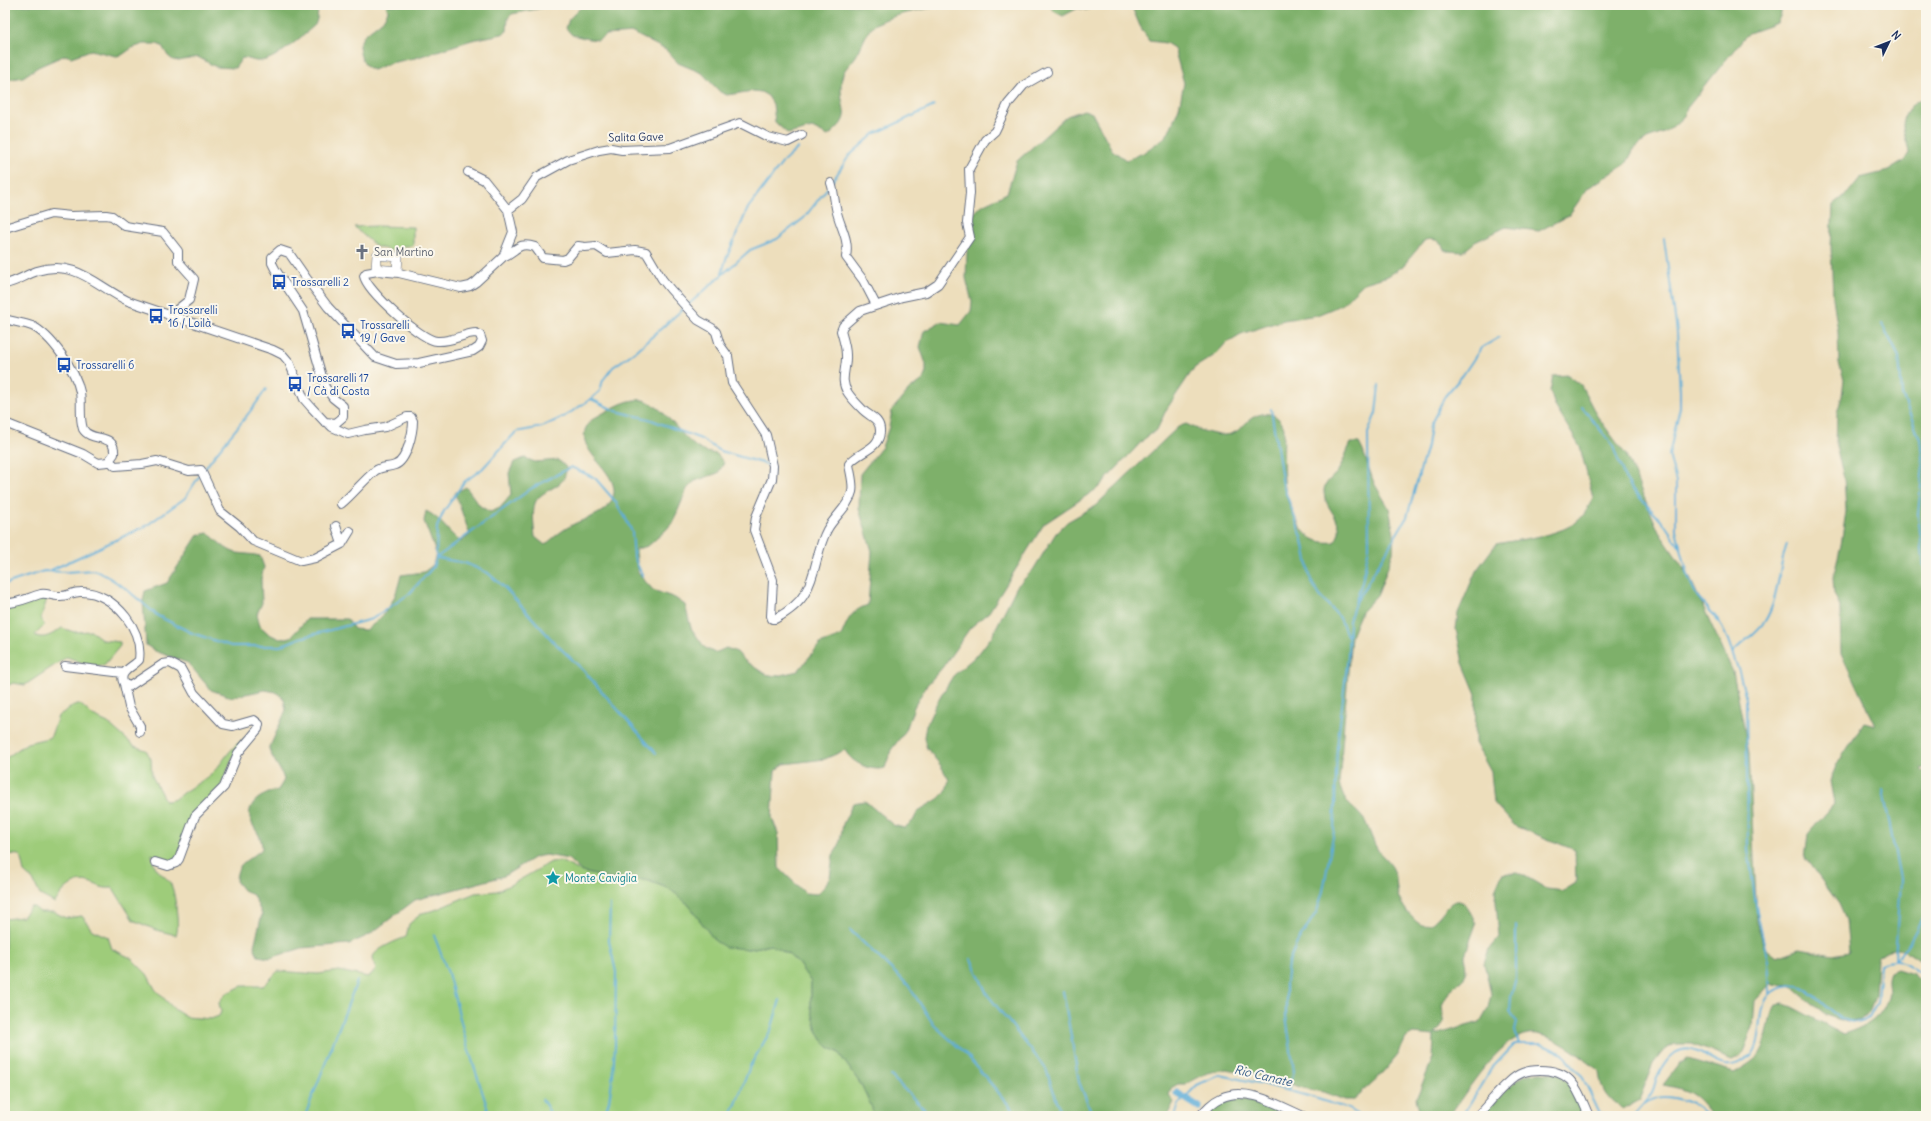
<svg xmlns="http://www.w3.org/2000/svg" width="1931" height="1121" viewBox="0 0 1931 1121" font-family="Delius,sans-serif">
  <rect width="100%" height="100%" fill="#fbf7ec"/>
  <filter id="ink" filterUnits="userSpaceOnUse"><feTurbulence type="fractalNoise" baseFrequency=".025" numOctaves="2"/><feDisplacementMap in="SourceGraphic" scale="8" xChannelSelector="R" yChannelSelector="G"/><feConvolveMatrix kernelMatrix="1 2 1 2 8 2 1 2 1" color-interpolation-filters="sRGB"/></filter>
  <filter id="wash" filterUnits="userSpaceOnUse"><feTurbulence type="fractalNoise" baseFrequency=".012" numOctaves="4" result="noise"/><feDisplacementMap in="SourceGraphic" scale="16" xChannelSelector="R" yChannelSelector="G"/><feGaussianBlur stdDeviation="0.9" result="paint"/><feColorMatrix in="noise" values="0 0 0 0 0 0 0 0 0 0 0 0 0 0 0 0 0 1.4 0 .05"/><feComposite in="paint" operator="in"/></filter>
  <g filter="url(#wash)">
    <rect width="100%" height="100%" fill="#eddebc"/>
    <!-- green -->
    <path fill="#9ecc7a" stroke="#5c7e6c" d="M376,226L413,227V246H402V253L377,247L354,227Z
      M43,598L47,599L41,618L44,626L35,635C44,641 54,633 62,628L74,632L91,631L103,640L120,642V646L104,665L91,666L67,657L25,685L13,683L5,687V608L11,609Z
      M76,704H80L93,716L108,723L134,746L146,750L151,759L152,776L165,801C175,801 177,797 184,792C196,784 207,779 217,768C226,757 232,746 245,738L235,752L221,786L205,802L176,859L169,864L152,854C154,876 167,873 172,887C175,895 180,929 176,935L156,930L133,920L113,888C99,889 100,885 88,882C74,878 61,891 55,903L40,895L33,880L24,872L20,855L5,854V759L27,743L48,738L51,736L58,716Z
      M560,861L582,872L626,882L638,879L649,881L670,889L688,904L715,941L748,949L771,945L788,954L798,963L811,982V1006L816,1028L821,1038L828,1047L838,1052L862,1086L873,1108V1116H5V919L22,917L30,907H34L40,912H54L66,918L82,916L92,930L108,937L112,949L131,958L147,974L155,989L175,1010L186,1017L211,1019L219,1016L221,1012L219,1003L221,999L227,993L242,986H263L278,971L318,974L339,971L368,977L376,970C375,967 373,961 373,957C375,949 398,940 406,937L409,924L422,913L435,910L475,893L497,891L514,883L551,862Z"/>
    <!-- forest -->
    <path fill="#7eb06a" stroke="#4c7064" d="M5,5H317C318,13 318,18 315,25C302,36 277,60 260,61C254,62 249,58 242,58L235,68L216,67L198,57L179,61L173,60L168,56L162,46L157,44H144L132,48L122,55L116,56L91,50L71,57L65,55L38,67L23,77L7,80L5,79Z
      M386,5H556L512,14L508,18L507,31L502,34L472,40L415,58L390,63L373,70C362,66 360,56 359,45L364,35L383,20L388,11Z
      M583,5H948C930,8 885,15 872,27C865,34 862,47 856,56C848,68 842,68 841,85C840,112 855,115 828,136L812,128L788,134L775,122L773,104L768,96L761,92L753,91L727,95L720,92L702,73L678,63L666,50L633,33L606,35L598,40L589,39L572,35L566,28L569,19Z
      M958,5H982L979,8H963Z
      M1048,5H1095L1094,7L1086,10L1078,8L1063,16L1055,12Z
      M1131,5H1781V14L1777,23L1749,33L1742,40L1687,108L1684,116L1671,128L1664,133L1647,139L1634,149L1626,164L1588,188L1569,215L1539,231L1506,227L1475,242L1463,252L1446,251C1441,241 1436,238 1425,240L1403,266L1388,276L1364,283L1341,305L1317,315L1284,320L1241,334L1226,343L1215,355L1194,368L1166,410L1157,430L1144,439L1098,488L1044,524L989,612L970,628L942,668L926,686L914,707L906,730L891,750L885,768C872,772 851,763 845,750L825,759L784,764L775,771L772,818L778,833L779,868L805,893L817,894L824,887L830,877L833,855L839,846L843,824L853,803L865,801L893,825L904,828L913,821L918,811L938,799L946,791L949,780L941,766L926,747L924,737L926,726L935,706L953,676L979,653L992,636L1017,586L1033,570L1056,533L1067,522L1095,506L1178,427L1186,424C1197,429 1211,435 1224,435C1238,435 1243,424 1252,418C1265,410 1279,413 1284,428C1284,447 1282,468 1285,488C1287,501 1298,530 1310,537C1317,542 1326,543 1334,542C1350,523 1324,511 1324,491C1324,482 1333,478 1338,471C1343,463 1346,452 1351,443H1359L1363,451L1374,483L1389,508L1394,534L1393,553L1378,594L1361,612L1351,636L1339,784C1341,790 1343,796 1346,801C1352,808 1360,813 1365,821C1370,831 1373,843 1379,852C1384,858 1391,863 1394,871C1397,879 1396,887 1398,895C1400,904 1411,917 1417,922C1441,942 1451,864 1476,924L1465,955L1466,973L1463,980L1450,990L1442,1005L1444,1022L1435,1035L1480,1022L1488,1008L1491,994L1484,963L1489,949L1499,937L1495,890L1502,874L1518,872L1547,889L1563,891L1576,883L1575,850L1515,826L1494,803L1491,772L1475,743L1476,694L1463,663L1456,629L1458,613L1476,571L1496,544C1520,539 1551,537 1572,525C1583,519 1588,508 1593,498L1580,447L1555,406L1550,391L1553,376L1568,375L1581,385L1597,416L1626,455L1659,532L1689,576L1733,672L1749,753L1757,921L1764,947L1777,957L1800,949L1833,955L1849,952L1846,920L1839,904L1805,858L1808,834L1834,804L1830,781L1836,766L1864,723L1875,726L1841,653L1840,607L1834,593L1833,577L1841,545L1846,511L1844,478L1836,446L1837,413L1842,396L1844,379L1839,364L1838,331L1833,298L1831,246L1833,205L1848,193L1860,178L1888,171L1904,161L1909,153C1908,144 1903,133 1903,125C1904,111 1914,100 1926,97V767L1921,769L1926,775V965C1907,952 1898,941 1877,957L1875,996L1869,1013L1861,1019L1847,1022L1825,1015L1790,985L1770,984L1755,1001L1753,1026L1742,1055L1732,1060L1692,1044H1675L1664,1050L1654,1063L1639,1100L1623,1109C1608,1099 1600,1090 1599,1071C1584,1058 1549,1030 1528,1034C1499,1038 1466,1093 1449,1116H1414L1419,1109L1416,1099L1433,1058L1434,1036L1413,1034L1406,1038L1398,1055L1383,1073L1353,1100H1345L1323,1092L1303,1088L1272,1078L1226,1069L1207,1073L1186,1084H1178L1171,1088L1169,1096L1174,1102L1167,1116H873L872,1108L862,1086L838,1052L828,1047L821,1038L816,1028L811,1006V982L798,963L788,954L771,945L748,949L725,947L715,941L688,904L670,889L649,881L638,879L627,882L582,872L568,859L546,855L535,857L504,876L415,900L369,935L349,944L302,948L270,958L258,956L254,946L262,914L253,895L243,890L236,881C237,860 248,862 262,849C262,835 256,833 251,821C244,803 264,793 278,790L284,780C281,768 273,761 269,749L286,710L284,699L276,692L265,690L231,697L211,690L188,663L155,651L146,645L143,601L145,591L167,583L198,535L208,533C217,540 226,551 237,553C245,554 252,554 260,556L264,567L261,579L262,603L257,614L260,626L269,634L280,639L291,637L307,619H347L354,629L366,630C388,614 395,601 401,575L424,572L433,565L436,553L424,521L426,511C441,518 448,533 461,542L470,535L455,493L466,487L480,506L490,512L500,508L511,495L509,473L514,462L525,458L535,462L558,460L567,468C566,471 565,476 563,480C556,489 539,492 535,503C532,514 534,526 535,537L545,545C553,538 562,530 572,525C585,518 602,516 611,502C628,473 569,452 588,424C591,419 600,415 605,412C616,406 630,398 643,400C662,404 679,434 695,446C701,451 709,453 717,454L724,463L718,473L695,481L687,489L673,522L665,531L648,546L636,549L638,573L653,590L675,598L685,605L691,628L705,648L715,653L726,648L737,652L745,661L765,674L776,676L798,671L820,644L841,636C848,620 850,611 868,605L872,551L859,509L860,474L882,447L889,427L892,410L909,390L923,380L926,372V364L920,347L924,331L940,322L960,325L971,311L972,302L966,278L967,251L974,235L972,217L977,209L984,204L1007,193L1017,161L1067,116L1084,110L1092,113L1112,150L1126,160L1143,153L1164,138L1169,132L1179,108L1184,83L1174,48L1166,43L1149,41L1140,26Z
      M1897,969L1913,974L1926,986V1116H1713C1695,1094 1691,1090 1663,1085L1679,1064L1688,1059L1734,1073C1742,1068 1753,1062 1759,1055C1770,1040 1766,1020 1776,1005L1784,1004L1792,1007L1844,1034C1864,1028 1882,1019 1888,997C1891,989 1885,982 1890,972Z
      M1542,1072L1559,1074L1569,1082L1586,1116H1480L1513,1083L1524,1075Z
      M1239,1099L1256,1101L1293,1116H1205L1222,1103Z"/>
    <g fill="none" stroke-linecap="round" stroke-linejoin="round">
      <!-- stream -->
      <path stroke="#5faed9" stroke-width="2" d="M832,182L849,156L874,134L934,106
        M1664,239L1677,332L1680,391V407L1669,455L1676,482V530L1689,579L1697,596L1719,621L1728,640L1740,675L1746,699L1748,849L1757,912L1768,961L1770,992
        M722,273L726,259L748,208L783,162L798,148
        M688,305L750,250L777,239L804,218L829,186
        M1882,324L1899,357L1902,395L1920,439L1923,466L1918,514L1926,585
        M591,399L616,411L649,419L701,439L720,451L769,465
        M1582,407L1612,444L1625,478L1633,490L1665,525L1679,546
        M1271,409L1283,485L1303,540L1311,581L1320,596L1340,618L1348,638
        M204,470C223,442 248,418 266,389
        M436,558L532,488L571,467L595,478L615,501L625,517L632,532L634,557L643,577
        M437,558L465,563L488,573L506,589L553,641L583,670L656,753
        M49,571L146,526L185,498L200,475
        M5,584L44,571L67,572L94,570L105,575L125,588L158,616L192,633L231,646H280L300,638L372,619L409,594L433,567L436,558L437,527L444,511L464,482L482,469L516,432L542,427L565,416L591,399L600,391L603,380L613,367L636,351L684,308
        M1356,602L1407,517L1427,446L1430,426L1445,396L1463,375L1481,348L1500,337
        M1732,653C1744,640 1755,635 1765,621C1779,599 1778,568 1787,544
        M1883,790L1900,879L1895,960
        M1516,926V978L1511,996L1510,1011L1517,1022L1515,1031L1519,1044
        M850,930L908,985L934,1025L966,1054L1013,1110L1016,1116
        M434,935L448,973L466,1041L490,1116
        M971,959L987,994L1046,1069L1062,1116
        M1896,960L1910,941L1926,912
        M1063,991L1079,1082L1093,1116
        M891,1076L931,1116
        M1288,1091L1294,1071L1286,1016V983L1288,963L1297,943L1317,911L1323,891L1334,831L1337,748L1348,656L1349,621L1362,582L1369,547L1368,433L1376,413L1379,385
        M542,1099L552,1116
        M1645,1103C1651,1100 1657,1097 1663,1097C1677,1097 1700,1104 1707,1116
        M305,1116L357,981
        M604,1116L609,1101L613,1074L615,1045L616,972L609,941L610,904
        M730,1116L736,1104L750,1066L771,1030L780,1000
        M1175,1116L1179,1104L1197,1085L1220,1075L1263,1084L1308,1096L1349,1109L1361,1116
        M1462,1116L1491,1069L1515,1044H1541L1563,1054L1582,1076L1599,1112L1602,1116
        M1633,1116C1640,1108 1647,1101 1652,1092C1655,1087 1655,1080 1658,1075C1661,1068 1669,1057 1675,1053C1700,1037 1715,1078 1742,1061C1745,1059 1750,1058 1752,1055C1768,1033 1751,992 1785,987C1789,986 1799,986 1803,988C1825,1000 1840,1033 1869,1018L1877,1003L1880,964C1904,956 1907,965 1926,977"/>
      <!-- canal -->
      <path stroke="#5faed9" stroke-width="7" d="M1177,1093L1199,1107"/>
    </g>
  </g>
  <g filter="url(#ink)">
    <g fill="none" stroke-linecap="round" stroke-linejoin="round">
      <defs>
        <path id="minor" d="M831,183C834,191 834,199 836,208C839,226 850,238 846,257L863,280L876,305
          M508,210L522,199L537,177L568,160L599,150L611,148L622,150L670,148L740,123L768,137L788,142L802,135
          M5,228L51,214L71,216L106,215L112,216L125,226L163,232L178,251V261L194,279L189,300L169,316
          M503,257C517,251 518,241 535,247L543,258L563,260L568,258L578,246L585,247L596,246L607,253L635,250L646,252L662,279L670,289L698,320L712,328L716,332L720,345L728,356L732,383L766,435L773,466L772,479L756,517L754,530L773,580L771,616L772,619H775C786,613 799,604 805,593C817,574 816,550 827,530C834,517 849,506 852,492C854,484 850,472 849,464C857,452 879,450 880,432C881,419 870,417 863,410C858,405 852,399 848,393C839,380 847,369 846,355C846,347 843,338 841,331L843,326L860,311L902,297L926,292L938,284L970,237L967,223L970,193L969,169L985,140L995,131L1008,104L1024,85L1047,72
          M5,284C16,282 26,275 37,271C76,259 96,286 128,301L273,350L283,355L289,362L304,399L311,407L325,422L336,423L343,417V406L333,398L325,387L303,311L275,269L272,263V257L280,250L289,253L307,279L328,307L375,357L396,364L419,363L473,351L479,347L482,341L480,335L476,333C464,333 453,342 437,341C421,340 367,291 364,276L366,273L378,271L399,273L461,288L470,286L476,282L503,257L513,232L508,210L484,180L468,172
          M5,319C14,322 24,323 32,326C51,335 76,371 80,392C82,404 79,417 83,429C91,443 116,432 114,454L108,462L98,463L83,454L5,423
          M328,423L332,427L348,434L365,430L385,427L407,417H411L413,421C413,432 407,461 395,465C388,468 381,466 375,471C363,481 353,494 341,504
          M110,461L115,466L142,464L157,461L189,471L201,470L220,511L240,527L253,541L301,561L315,558L342,544L350,531
          M336,526L342,544
          M5,603C17,604 29,597 41,594C47,593 52,596 59,596C66,597 73,592 80,592C98,591 115,603 126,617C136,630 141,645 139,660C133,667 117,672 124,684L130,686L163,664L170,663L181,669L194,693L223,724L233,726L254,720L259,724L258,729L238,753L224,787L195,816L179,859L176,863L168,866L155,862
          M65,666L123,673
          M124,684L129,707L140,726V732
          M1200,1116C1206,1109 1212,1102 1221,1098C1246,1085 1280,1106 1303,1116
          M1477,1116C1488,1105 1497,1092 1509,1082C1518,1073 1527,1070 1540,1070C1573,1070 1577,1089 1589,1116"/>
        <path id="tertiary" d="M377,255L398,257L397,271L376,269Z"/>
      </defs>
      <!-- minor casing -->
      <use href="#minor" stroke="#646c7f" stroke-width="10"/>
      <!-- tertiary casing -->
      <use href="#tertiary" stroke="#646c7f" stroke-width="10"/>
      <!-- minor -->
      <use href="#minor" stroke="#fff" stroke-width="8"/>
      <!-- tertiary -->
      <use href="#tertiary" stroke="#fff" stroke-width="9"/>
    </g>
  </g>
  <!-- icons -->
  <defs>
    <symbol id="church-bare" viewBox="-9 -9 18 18"><path d="M-1.2-6h2.4v3.5h3.3v2.4h-3.3V6h-2.4V-.1h-3.3v-2.4h3.3Z" fill="#6b7280" stroke="#fbf7ec" stroke-width="2.5" paint-order="stroke"/></symbol>
    <symbol id="bus-bare" viewBox="-9 -9 18 18"><path d="M-5-6H5V4H4V6H2V4H-2V6H-4V4H-5ZM-3.5-4V0h7V-4ZM-3.5 1.2v1.5H-2V1.2ZM2 1.2v1.5H3.5V1.2Z" fill="#1a4fb4" stroke="#fbf7ec" stroke-width="2.5" paint-order="stroke"/></symbol>
    <symbol id="sight-bare" viewBox="-9 -9 18 18"><path d="M0-6L1.8-2.2L6-1.7L2.9 1.2L3.7 5.4L0 3.3L-3.7 5.4L-2.9 1.2L-6-1.7L-1.8-2.2Z" fill="#0f9aa8" stroke="#fbf7ec" stroke-width="2.5" paint-order="stroke"/></symbol>
  </defs>
  <g fill-rule="evenodd">
    <use href="#church-bare" x="351" y="241" width="22" height="22"/>
    <use href="#bus-bare" x="268" y="271" width="22" height="22"/>
    <use href="#bus-bare" x="145" y="305" width="22" height="22"/>
    <use href="#bus-bare" x="337" y="320" width="22" height="22"/>
    <use href="#bus-bare" x="53" y="354" width="22" height="22"/>
    <use href="#bus-bare" x="284" y="373" width="22" height="22"/>
    <use href="#sight-bare" x="542" y="867" width="22" height="22"/>
  </g>
  <g text-anchor="middle" stroke-width="4" stroke-linejoin="round" paint-order="stroke">
    <!-- street labels -->
    <g font-size="11" fill="#1b2f5e" stroke="#fbf7ec">
      <text transform="translate(636 137) rotate(-1)" y="4">Salita Gave</text>
    </g>
    <!-- worship labels -->
    <g font-size="11" fill="#5b616d" stroke="#fbf7ec" text-anchor="start">
      <text x="374" y="256">San Martino</text>
    </g>
    <!-- transit labels -->
    <g font-size="11" fill="#164399" stroke="#fbf7ec" text-anchor="start">
      <text x="291" y="286">Trossarelli 2</text>
      <text x="168" y="314">Trossarelli<tspan x="168" dy="13">16 / Loilà</tspan></text>
      <text x="360" y="329">Trossarelli<tspan x="360" dy="13">19 / Gave</tspan></text>
      <text x="76" y="369">Trossarelli 6</text>
      <text x="307" y="382">Trossarelli 17<tspan x="307" dy="13">/ Cà di Costa</tspan></text>
    </g>
    <!-- culture labels -->
    <g font-size="11" fill="#0d838f" stroke="#fbf7ec" text-anchor="start">
      <text x="565" y="882">Monte Caviglia</text>
    </g>
    <!-- water labels -->
    <g font-size="12" font-style="italic" fill="#335b89" stroke="#fbf7ec">
      <text transform="translate(1263 1076) rotate(13)" y="4">Rio Canate</text>
    </g>
  </g>
  <!-- margin -->
  <rect width="1931" height="1121" fill="none" stroke="#fbf7ec" stroke-width="20"/>
  <!-- north arrow -->
  <g transform="translate(1889 42) rotate(47)" stroke="#fbf7ec" stroke-width="3" paint-order="stroke">
  <path d="M0-3L7 15L0 10L-7 15Z" fill="#1b2f5e"/>
  <text y="-6" font-size="11" font-weight="bold" text-anchor="middle" fill="#1b2f5e">N</text>
  </g>
</svg>
